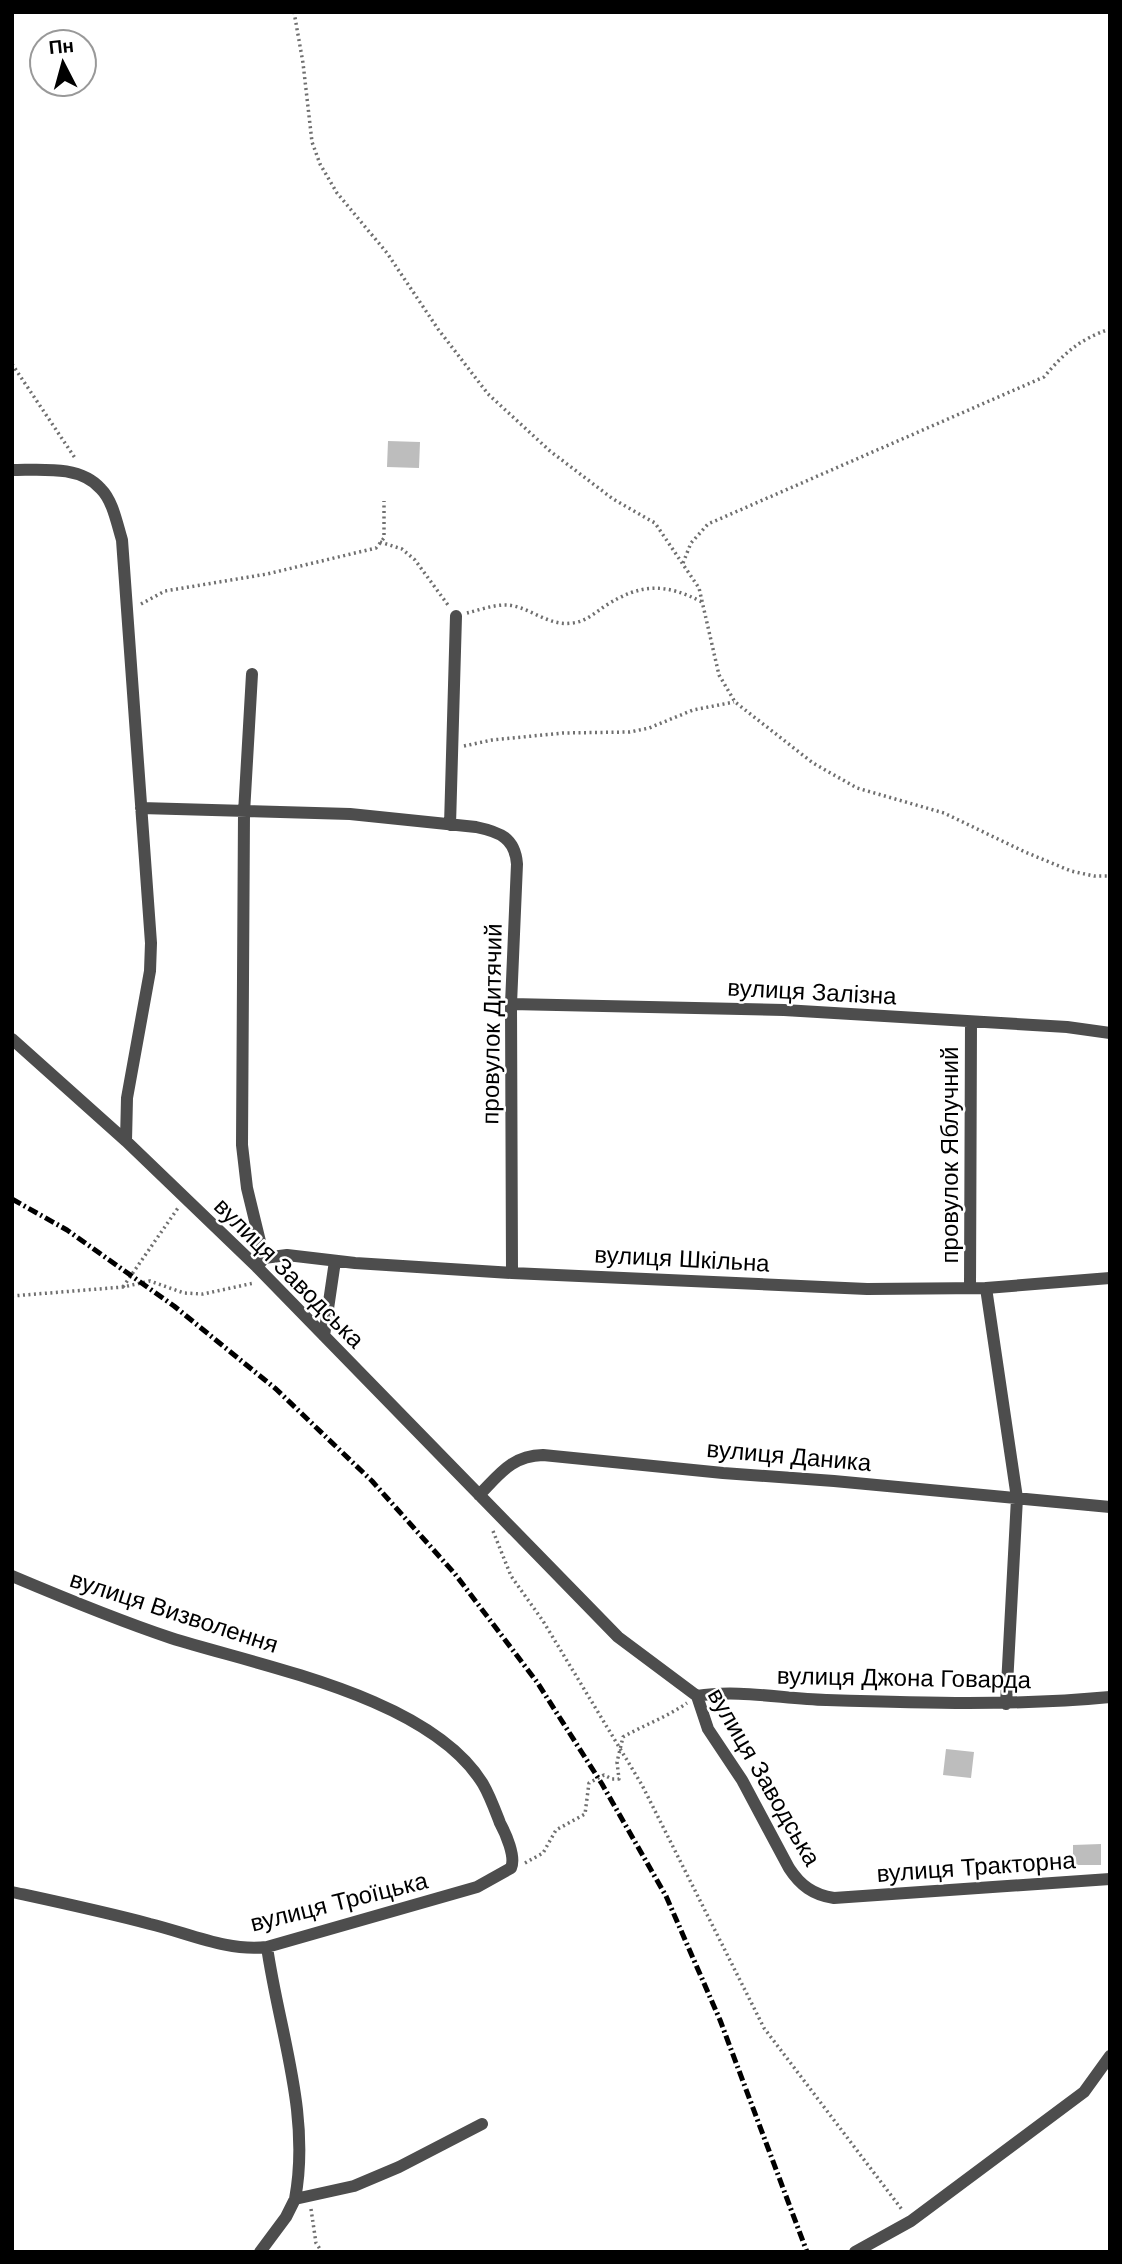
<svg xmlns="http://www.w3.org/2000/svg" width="1122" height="2264" viewBox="0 0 1122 2264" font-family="Arial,sans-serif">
  <rect width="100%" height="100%" fill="#fff"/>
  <!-- building -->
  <path fill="#bdbdbd" d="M388,441L420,442L419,468L387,467Z
    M946,1749L974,1752L971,1778L943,1775Z
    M1101,1844V1865H1073V1845Z"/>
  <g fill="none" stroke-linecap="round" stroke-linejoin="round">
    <!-- path -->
    <path stroke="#6f6f6f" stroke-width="3.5" stroke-dasharray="2 3.5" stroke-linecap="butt" d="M294,12L303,63L312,142L320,164L337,193L387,253L438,329L488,394L550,451L613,499L655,523L699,588L719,675L735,702L813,763L857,788L944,813L1025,852L1071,871L1094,876H1110
      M12,364L75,458
      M380,542L402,549L415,560L448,605
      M683,563L691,543L708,524L1044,377C1064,353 1080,339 1110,329
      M141,604L165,591L267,574L376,548L384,538V501
      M467,613C479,610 493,605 505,605C528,605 548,627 572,623C585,622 595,613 605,606C641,583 665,583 702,602
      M464,746L492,740L563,733L630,732L649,728L693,710L734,702
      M123,1287L178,1208
      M12,1296L123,1287L150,1281L184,1293L203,1294L254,1283
      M493,1531L511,1576L543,1621L642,1785L764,2028L903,2211
      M525,1863L543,1853L556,1830L585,1814L589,1783L604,1775L612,1779H619L617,1762L623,1737C644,1725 667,1717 687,1703
      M311,2209L316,2243L322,2252"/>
    <!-- minor -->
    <path stroke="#4d4d4d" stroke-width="12" d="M12,470C41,470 80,465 101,489C113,501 117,524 122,540L151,943L150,971L127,1098L126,1141L257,1267L618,1637L697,1696L708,1729L742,1780L789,1868C800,1885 813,1895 834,1898L1110,1879
      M252,674L244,813L242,1145L247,1188L264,1258
      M141,808L350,814L476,827C500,832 515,838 517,864L511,1004L512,1273
      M450,825L456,616
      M511,1004L784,1010L1067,1027L1110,1033
      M12,1039L126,1141
      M257,1267L264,1258L287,1255L355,1263L512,1273L867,1289L986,1288L1110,1278
      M970,1288L971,1022
      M986,1288L1017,1498L1006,1704
      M324,1336L335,1261
      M479,1495C500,1474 511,1456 543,1455L723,1473L834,1481L1110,1507
      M12,1576C64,1598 117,1620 171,1638C263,1667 430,1697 483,1784C490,1796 495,1810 500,1823C506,1834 516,1857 511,1868L477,1887L267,1947C228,1952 188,1933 150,1924C105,1912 58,1902 12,1892
      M697,1696C739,1689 783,1699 826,1700C921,1703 1015,1706 1110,1697
      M267,1947C279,2031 311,2114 295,2199
      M260,2252L286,2217L295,2199L354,2186L399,2167L482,2124
      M855,2252L911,2221L1084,2092L1110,2056"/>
    <!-- rail -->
    <path stroke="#000" stroke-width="5" stroke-dasharray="10 3.5 2 3.5" stroke-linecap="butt" d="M12,1199L67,1230L174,1306L276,1389L372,1481L455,1574L537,1682L602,1784L666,1896L720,2020L807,2252"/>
  </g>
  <g text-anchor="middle" stroke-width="5" stroke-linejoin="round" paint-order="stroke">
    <!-- street labels -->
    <g font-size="24" fill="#000" stroke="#fff">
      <text transform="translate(812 992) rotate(3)" y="8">вулиця Залізна</text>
      <text transform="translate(492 1024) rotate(-89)" y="8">провулок Дитячий</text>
      <text transform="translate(950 1155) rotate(-90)" y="8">провулок Яблучний</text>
      <text transform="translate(682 1259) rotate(3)" y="8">вулиця Шкільна</text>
      <text transform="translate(289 1273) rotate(45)" y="8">вулиця Заводська</text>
      <text transform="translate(789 1456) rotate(5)" y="8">вулиця Даника</text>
      <text transform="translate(174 1612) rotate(18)" y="8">вулиця Визволення</text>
      <text transform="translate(904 1678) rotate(1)" y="8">вулиця Джона Говарда</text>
      <text transform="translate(764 1777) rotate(60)" y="8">вулиця Заводська</text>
      <text transform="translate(976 1867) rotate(-4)" y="8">вулиця Тракторна</text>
      <text transform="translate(339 1902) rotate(-14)" y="8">вулиця Троїцька</text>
    </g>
  </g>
  <!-- border -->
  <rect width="1122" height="2264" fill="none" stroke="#000000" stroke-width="28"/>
  <!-- north arrow -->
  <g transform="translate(63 63) rotate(354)"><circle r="33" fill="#ffffff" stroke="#999999" stroke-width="2"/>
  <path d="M0-5L12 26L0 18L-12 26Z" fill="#000000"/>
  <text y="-10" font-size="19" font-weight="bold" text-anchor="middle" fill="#000000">Пн</text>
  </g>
</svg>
